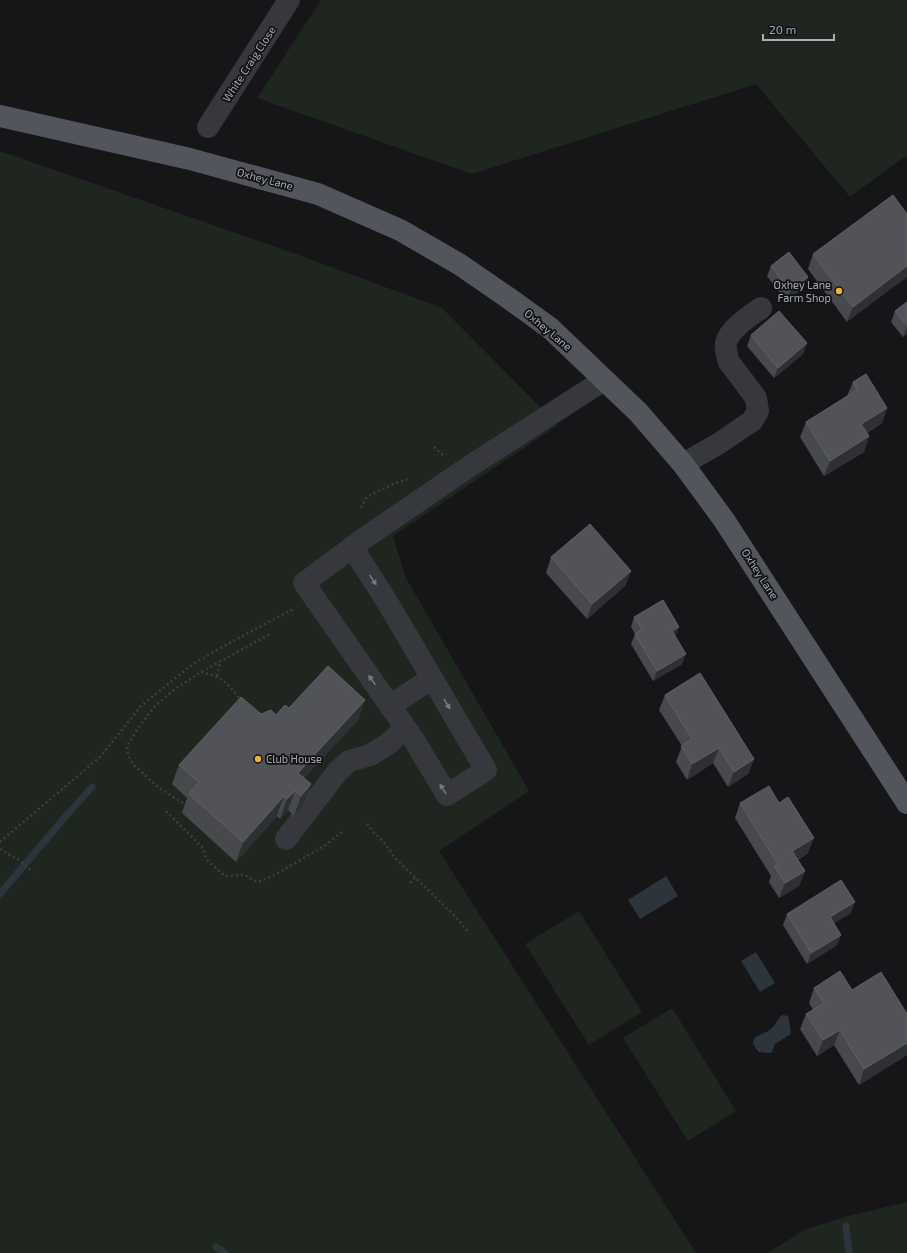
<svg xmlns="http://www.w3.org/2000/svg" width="907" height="1253" viewBox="0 0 907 1253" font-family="'Exo 2',sans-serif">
  <rect width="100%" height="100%" fill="#161618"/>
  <!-- green -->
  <path fill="#1e261f" d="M321,0H907V158L905,156L850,197L756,84L472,174L257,98Z
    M0,151L296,254L442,308L558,425L393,536L405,576L529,791L439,851L696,1253H0Z
    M579,911L642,1012L589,1045L525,944Z
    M672,1008L736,1111L688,1141L623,1038Z
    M907,1202V1253H768L804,1230L844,1217Z"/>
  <!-- water -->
  <path fill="#2c353c" d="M666,876L678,896L640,919L628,900Z
    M756,952L775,983L760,992L741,961Z
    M783,1015L788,1016C789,1017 791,1033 791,1034L775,1044L772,1052L770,1053L759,1052C744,1036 762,1036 771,1029C776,1025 777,1018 783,1015Z"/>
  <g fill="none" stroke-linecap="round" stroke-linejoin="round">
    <!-- stream -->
    <path stroke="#2c353c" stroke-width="7" d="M0,894L65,817L92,787
      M846,1226L849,1253
      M216,1247L225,1253"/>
    <!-- path -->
    <path stroke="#3d3f44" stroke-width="2.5" stroke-dasharray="2 3" stroke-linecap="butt" d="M434,447L444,456
      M361,508L367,497L393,484L408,479
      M201,672C224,677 227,684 241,700
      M217,676L220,663
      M183,803L158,787L133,764L128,755L127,746L138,728L155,706L175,689L201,672L270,634
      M166,811L203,848L207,860L225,876L245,875L257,882L271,877L326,845L343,831
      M367,824L373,832L383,841L396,859L455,916L469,933
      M0,842L100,757L141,706L193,664L224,646L295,608
      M0,849L19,860L33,872
      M410,883L415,878"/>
    <!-- minor -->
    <path stroke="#37383d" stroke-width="22" d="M208,127L289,0
      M683,464L718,444L752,421L758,411L756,398L729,362C727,356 725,349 726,343C729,329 750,316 761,308
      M352,547L386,600L486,770L447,795L414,740L304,583L366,537L470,466L604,380
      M390,706L432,678
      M286,839L338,771L349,761L370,755L388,744L405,728"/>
    <!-- major -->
    <path stroke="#53555c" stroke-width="22" d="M0,116L190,159L318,194L400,230L459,264L507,297L550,328L638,412L683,464L724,520L907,803"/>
  </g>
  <!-- wall -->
  <path fill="#47494d" d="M907,214L847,322L808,269L813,254Z
    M771,266L808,277L804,288L786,301L767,276Z
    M907,302V334L903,337L891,322L895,311Z
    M751,335L807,343L803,354L774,378L747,346Z
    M853,382L887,408L882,423L867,433L869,436L864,452L824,476L800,437L806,422L847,396Z
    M551,557L631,571L625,586L587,619L546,573Z
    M634,617L675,636L682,664L653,681L631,644L635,634L631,627Z
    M665,695L754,759L748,774L728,787L713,763L687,780L676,762L682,746L659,710Z
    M365,700L358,720L304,778L311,784L304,804L294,816L288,810L280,819L277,816L236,862L182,813L187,798L172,784L179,765L289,708Z
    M740,803H779L808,853L798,860L805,871L799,886L779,898L769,882L771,876L735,818Z
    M851,913L834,923L841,935L837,945L807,964L783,925L787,914Z
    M814,988L852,990L907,1014V1055L859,1085L834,1045L817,1056L800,1029L806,1014L813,1010L809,1003Z"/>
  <!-- shaded-wall -->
  <path fill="#2f3033" d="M907,266V277L847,322L853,307Z
    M808,277L804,288L786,301L790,291Z
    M907,326V334L903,337Z
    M807,343L803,354L774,378L778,368Z
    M887,408L882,423L856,439L861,424Z
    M869,436L864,452L824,476L830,461Z
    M631,571L625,586L587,619L592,604Z
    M679,627L675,637L672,631Z
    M686,654L682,664L653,681L657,671Z
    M365,700L358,720L291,792L298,773Z
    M719,748L713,763L687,780L692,764Z
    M754,759L748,774L728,787L734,772Z
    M311,784L304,804L294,816L301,796Z
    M295,791L288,810L280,819L287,799Z
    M284,796L277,816L236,862L243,842Z
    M814,838L808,853L787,866L792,851Z
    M805,871L799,886L779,898L785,883Z
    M855,902L851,913L826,928L830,917Z
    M841,935L837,945L807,964L811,953Z
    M840,1030L834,1045L817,1056L823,1040Z
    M907,1043V1055L859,1085L864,1069Z"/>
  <!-- building -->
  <path fill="#525359" stroke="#5f6168" d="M893,195L907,214V266L853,307L813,254Z
    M789,252L808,277L790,291L771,266Z
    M907,302V326L895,311Z
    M779,311L807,343L778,368L751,335Z
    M866,374L887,408L861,424L869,436L830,461L806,422L857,390L853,382Z
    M590,524L631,571L592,604L551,557Z
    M663,600L679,627L672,631L686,654L657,671L635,634L642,629L634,617Z
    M328,666L365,700L298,773L311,784L301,796L295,791L287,799L284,796L243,842L189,794L199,782L179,765L241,697L261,714L271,710L276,715L285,705L289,708Z
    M700,673L754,759L734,772L719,748L692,764L681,746L692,739L665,695Z
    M769,786L779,803L788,797L814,838L792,851L805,871L785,883L774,866L778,864L740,803Z
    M841,880L855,902L830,917L841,935L811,953L787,914Z
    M840,971L852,990L881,972L907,1014V1043L864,1069L840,1030L823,1040L806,1014L824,1003L814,988Z"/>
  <!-- one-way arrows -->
  <defs><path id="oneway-solid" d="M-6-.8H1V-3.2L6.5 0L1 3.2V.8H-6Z"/></defs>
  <g fill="#757881">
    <use href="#oneway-solid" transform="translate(373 580) rotate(57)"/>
    <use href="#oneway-solid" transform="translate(372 680) rotate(-125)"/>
    <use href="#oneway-solid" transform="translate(447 704) rotate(60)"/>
    <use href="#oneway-solid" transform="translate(443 789) rotate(-122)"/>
  </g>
  <!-- markers -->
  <g fill="#f2b134" stroke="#111113" stroke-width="1.5">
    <circle cx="839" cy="291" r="4"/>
    <circle cx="258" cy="759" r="4"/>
  </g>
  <g text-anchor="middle" stroke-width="3.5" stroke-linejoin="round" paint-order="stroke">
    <!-- street labels -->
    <g font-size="11" fill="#a8adb8" stroke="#111113">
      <text transform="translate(249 64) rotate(-57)" y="4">White Craig Close</text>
      <text transform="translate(265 179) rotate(15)" y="4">Oxhey Lane</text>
      <text transform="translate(548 330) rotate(40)" y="4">Oxhey Lane</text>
      <text transform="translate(760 574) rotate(57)" y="4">Oxhey Lane</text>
    </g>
    <!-- poi labels -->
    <g font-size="11" fill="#a8adb8" stroke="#111113" text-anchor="end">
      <text x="831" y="289">Oxhey Lane<tspan x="831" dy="13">Farm Shop</tspan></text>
      <text x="266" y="763" text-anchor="start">Club House</text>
    </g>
  </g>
  <!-- scale -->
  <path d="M763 34v6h71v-6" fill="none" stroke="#a8adb8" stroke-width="2"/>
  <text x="769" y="34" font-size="12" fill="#a8adb8" stroke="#111113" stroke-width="3" paint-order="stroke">20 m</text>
</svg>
